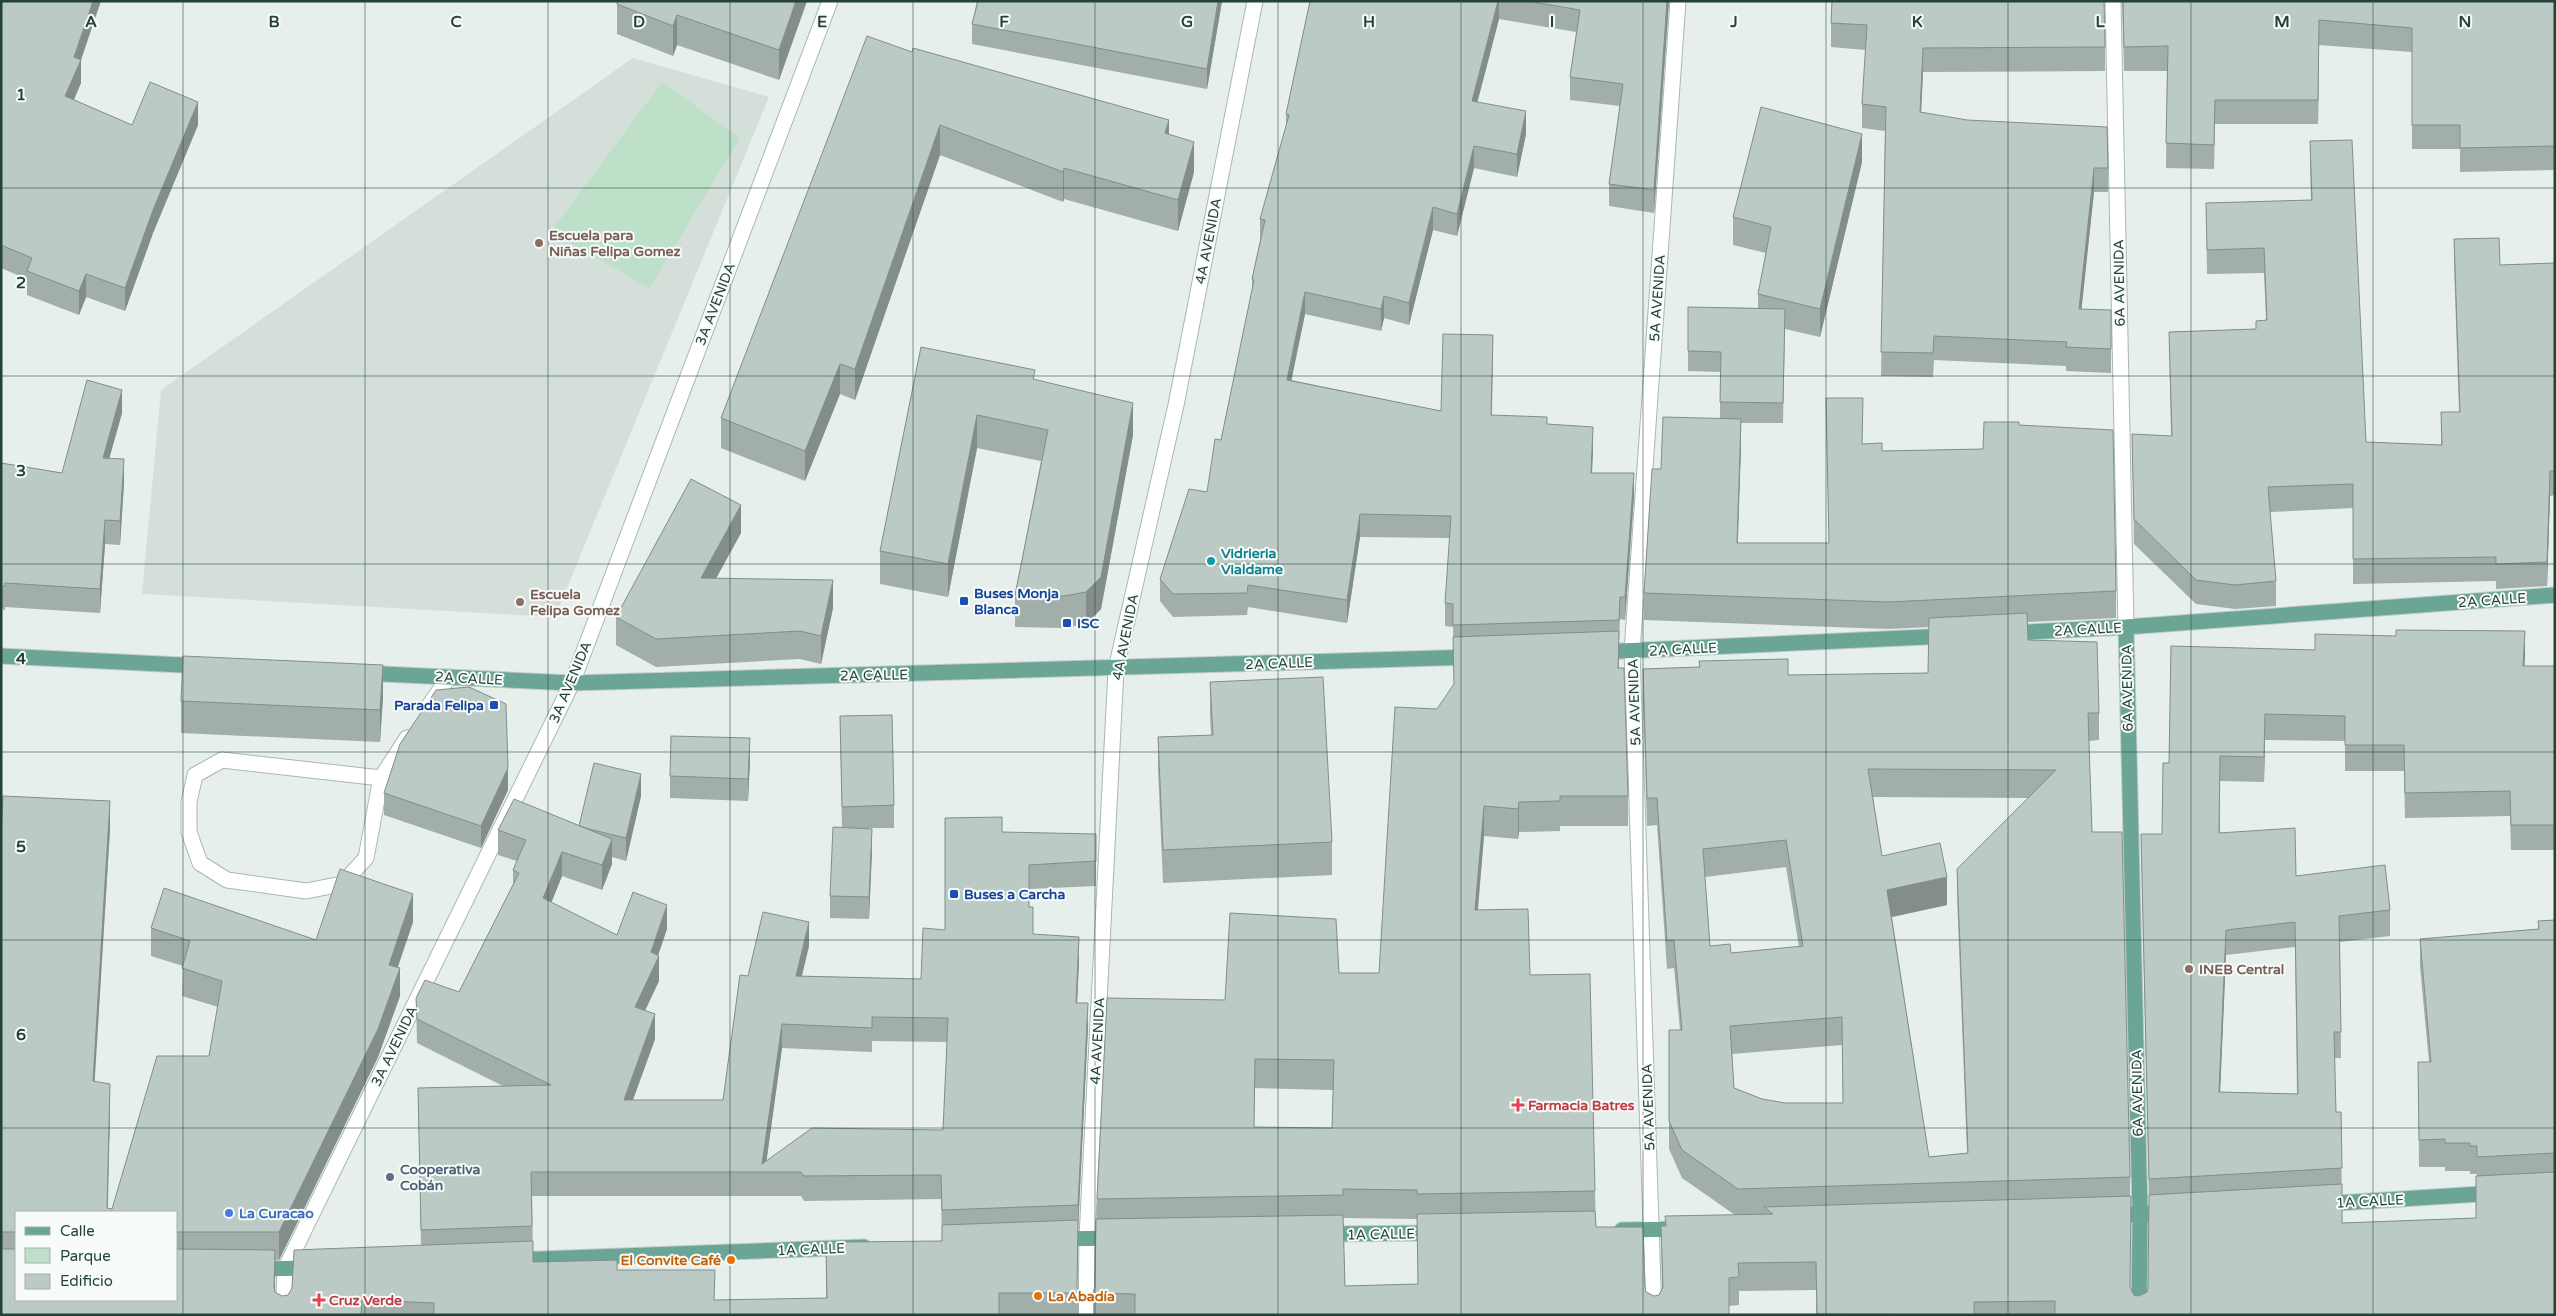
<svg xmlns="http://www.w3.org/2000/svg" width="2556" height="1316" viewBox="0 0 2556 1316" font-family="'Varela Round',sans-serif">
  <rect width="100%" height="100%" fill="#e6efeb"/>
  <!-- built -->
  <path fill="#d4dfda" d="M633,58L769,97L555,617L142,594L161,390Z"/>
  <!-- green -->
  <path fill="#bfe0c8" d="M662,82L740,138L649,288L551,232Z"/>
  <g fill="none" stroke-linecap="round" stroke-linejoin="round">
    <defs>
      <path id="minor" d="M2113,1L2126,627
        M428,707L449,677
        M381,778L222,760L195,775L189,802V832L200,863L227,880L306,891L342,884L366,858L381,778L407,738
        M283,1315L285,1269L572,683L830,1
        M1086,1315L1087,1238L1116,669L1176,405L1255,1
        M1654,1315L1632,651L1678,1"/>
      <path id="major" d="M2126,627L2140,1214L2139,1315
        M2009,633L2126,627L2555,595
        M1599,652L1948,636
        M1,656L202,666
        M362,673L572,683L1474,657
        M2322,1204L2496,1193
        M2112,1215L2169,1213
        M1622,1230L1682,1229
        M1325,1234L1437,1233
        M1057,1239L1117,1238
        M513,1260L864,1247
        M255,1269L312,1268"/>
    </defs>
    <!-- minor casing -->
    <use href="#minor" stroke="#a8b8b2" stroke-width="17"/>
    <!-- major casing -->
    <use href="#major" stroke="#c2cac8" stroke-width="17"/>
    <!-- minor -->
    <use href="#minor" stroke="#fff" stroke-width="15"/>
    <!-- major -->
    <use href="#major" stroke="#6aa596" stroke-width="15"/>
  </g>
  <!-- wall -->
  <path fill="#a1aea9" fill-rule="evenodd" d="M1,1L81,60V83L74,100L132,125H198L153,233L125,311L86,297L79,315L27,295V279L1,268Z
    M807,1L779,80L677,45L673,56L617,34V4Z
    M977,1H1222L1207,89L972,44V24Z
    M1310,1H1669L1654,213L1609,206V184L1620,106L1570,100V77L1576,32L1499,19L1477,102L1526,134L1517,177L1474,168L1457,236L1433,230L1409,325L1384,318L1381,331L1305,314L1291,380L1441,411L1493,358L1492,415L1547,424L1593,449L1592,473L1634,496L1625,620L1620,619L1619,642V668L1628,796V826H1560V831L1519,832L1518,839L1484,836L1478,910L1530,975L1595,1191L1596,1227L1645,1287L1646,1292L1654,1296L1659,1295L1662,1289L1661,1226L1735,1215L1682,1178L1669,1149V1030H1680L1674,968L1667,969L1657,825L1647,826L1643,697V669L1699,667V661L1788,675L1928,673L1929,627L1888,629L1644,620V593L1661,469L1720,418V372L1688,371V307L1758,308V294L1766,253L1733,245V217L1862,162L1820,337L1785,329L1783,423H1741V446L1737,543H1829L1826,398L1863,444L1882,451L1983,449L2019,425L2116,591V618L2027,622L2028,640L2099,713V740L2089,741L2092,832L2130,1177V1288L2134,1295L2139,1296L2147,1292L2148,1287L2149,1204L2141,834H2162L2169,763L2171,646L2525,657L2524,666H2555V850H2511L2510,816L2405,818L2404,771H2345V741L2265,740L2264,782L2220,781V833L2296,876L2390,910V936L2340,942L2341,1058H2334L2336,1112H2341L2342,1223L2476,1218L2477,1174H2470V1171H2445V1167H2419L2418,1062H2429L2420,967V939L2538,929V921L2555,920V1315H1816V1290L1739,1291V1305L1729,1306V1315H1093V1293L1095,1287L1097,1199L1225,1000L1339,973H1379L1437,709L1454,685L1453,627L1445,626V603L1450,538L1360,537L1347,623L1248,607L1247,615L1173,617L1160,601V579L1207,492L1221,440L1252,291V279L1260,241V219L1286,127V114ZM1873,797L2028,798L1957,869V896L1967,1153L1929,1157L1892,917L1947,905L1882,856ZM1786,867L1799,947L1731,953L1710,946L1705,877ZM2295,947L2297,1094L2220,1092L2226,955ZM1842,1045L1843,1103H1785L1762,1099L1734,1088L1732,1054ZM1255,1088L1333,1090L1332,1128H1254ZM1343,1218L1417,1219L1418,1284L1345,1286Z
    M1832,1L2105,47V71L1923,72L1921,112L2108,168V192H2094L2081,309L2111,349V373L2066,371V366L1934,360L1933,377L1881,376L1885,131L1862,128V104L1866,50L1831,47V23Z
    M2122,1H2555V170L2460,172V149H2412V52L2319,45L2318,124H2215L2214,169L2166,168L2167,71H2124Z
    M912,52L1169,134L1194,172L1178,231L1064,199L1063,202L940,155L855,400L840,394L805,481L721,448V418Z
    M2310,141L2366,442L2441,445V412H2459L2454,264V239L2500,265L2555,263V495L2550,496L2547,586L2496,589V581L2353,584V508L2270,512L2276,581V606L2235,609L2196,604L2134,544L2132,434L2171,436L2169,332L2256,329L2266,320L2264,273L2207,274L2206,203L2311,200L2310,166Z
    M921,347L1035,380L1133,435L1101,609L1086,624L1064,628L1015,627V595L1041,461L977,448L948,597L880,584V551Z
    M122,413L109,458L124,483L120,545L105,544L100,613L5,607V610L1,609V463L62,473Z
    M741,533L716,578L833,608L821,664L800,659L656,667L616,645V617Z
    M1210,682L1332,842V875L1163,883L1158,769V737L1211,735L1210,715Z
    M383,697L380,742L181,733V701Z
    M840,716L894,805V828H869L872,851L869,919L830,918V896L842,827Z
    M750,760L748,801L670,798V776Z
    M508,790L481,848L384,815V793Z
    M641,796L626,861L612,857V864L602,890L562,876L551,903L617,935L667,929L658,956L659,981L645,1011L655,1039L633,1100H723L748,976L809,946L801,976L921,979L945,930L1002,832L1096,858V886L1029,889V907L1033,934L1079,961L1077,1003L1088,1027L1078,1229L1077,1288L1079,1293V1315H1V834L110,829L94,1081L110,1112L108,1208L112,1209L209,1056L218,1007L182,996L183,966L151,956V928L316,940L413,922L398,967L400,996L378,1057L279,1260H275V1292L282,1296L288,1295L421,1245L418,1088L503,1086L417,1043L416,998L459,992L513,885V870L517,861L498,855V830L579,826ZM872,1041L947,1042L943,1130L766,1162L782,1048L872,1052ZM532,1196H801L804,1201L941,1199L942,1241L845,1249L826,1250V1298L714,1300L617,1270L533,1262ZM16,1212H176V1300H16Z"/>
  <!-- shaded-wall -->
  <path fill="#838d89" d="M93,1H101L81,60V83L65,119V96L74,57Z
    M796,1H807L779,80V50Z
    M1218,1H1222L1207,89V69Z
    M1498,1H1499V19L1472,123V101Z
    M1667,1H1669L1654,213V190Z
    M677,15V45L673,56V26Z
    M2319,20V45L2318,124V100Z
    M1923,48V72L1920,136V112Z
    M198,102V125L153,233L125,311V288L153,210Z
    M1526,111V134L1517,177V154Z
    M1169,120V150L1165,133Z
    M940,125V155L855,400V369Z
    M1862,134V162L1820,337V309Z
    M1194,142V172L1178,231V200Z
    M1474,146V168L1457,236V214Z
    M1064,168V199L1063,202V172Z
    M2094,168V192L2079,333V309Z
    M1433,207V230L1409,325V303Z
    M86,274V297L79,315V291Z
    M1305,292V314L1287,402V380Z
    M1384,296V318L1381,331V309Z
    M840,364V394L805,481V451Z
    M122,390V413L103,481V458Z
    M1133,403V435L1101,609L1086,624V592Z
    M977,415V448L948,597V564Z
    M1741,419V446L1737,571V543Z
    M1593,427V449L1591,495V473Z
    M124,459V483L120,545V521Z
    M2550,471V496L2547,586V562Z
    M1634,473V496L1625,620V597Z
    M741,505V533L701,606V578Z
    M1360,514V537L1347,623V600Z
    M105,520V544L100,613V589Z
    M833,580V608L821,664V636Z
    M2525,631V657L2523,692V666Z
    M383,665V697L380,742V710Z
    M2265,714V740L2264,782V757Z
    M750,738V760L748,801V779Z
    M508,768V790L481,848V826Z
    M641,774V796L626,861V838Z
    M110,801V829L93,1109V1081Z
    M1519,802V832L1518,839V809Z
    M1484,806V836L1475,939V910Z
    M872,829V851L869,919V897Z
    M612,839V864L602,890V865Z
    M562,852V876L543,923V898Z
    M1947,877V905L1887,918V890Z
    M413,894V922L389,992V965Z
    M667,905V929L653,969L659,956V981L635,1031V1007L651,952Z
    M809,922V946L796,1001V976Z
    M2226,930V955L2219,1118V1092Z
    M1079,937V961L1076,1027V1003Z
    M400,968V996L378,1057L279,1260V1232Z
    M1088,1003V1027L1078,1229V1205Z
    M655,1014V1039L624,1124V1100Z
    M782,1024V1048L765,1172L762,1164Z
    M110,1084V1112L107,1212Z
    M275,1250V1278L274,1315V1287Z"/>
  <!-- building -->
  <path fill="#bbcac4" stroke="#838d89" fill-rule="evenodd" d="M1,1H93L74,57L81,60L65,96L132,125L150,82L198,102L153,210L125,288L86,274L79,291L27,271L32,258L1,245Z
    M617,1H796L779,50L677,15L673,26L617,4Z
    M978,1H1218L1207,69L972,24Z
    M1310,1H1498L1472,101L1526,111L1517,154L1474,146L1457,214L1433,207L1409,303L1384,296L1381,309L1305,292L1287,380L1441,411L1443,334L1493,335L1491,415L1547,417V424L1593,427L1591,473H1634L1625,597H1620L1619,620L1453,625V604L1445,603L1451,516L1360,514L1347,600L1248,585L1247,593L1173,594L1160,579L1189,489L1207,492L1215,439L1221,440L1254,280L1252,279L1265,220L1260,219L1289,115L1286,114Z
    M1527,1H1667L1654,190L1609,184L1623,84L1570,77L1580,10Z
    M1832,1H2104L2105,47L1923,48L1920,112L1967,120L2107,127L2108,168H2094L2079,309L2111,310V349L2066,347L2067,342L1934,336L1933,353L1881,352L1886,107L1862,104L1867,25L1831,23Z
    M2123,1H2555V146L2460,148V125H2412V28L2319,20L2318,100H2215L2214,145L2166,143L2168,46L2124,47Z
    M867,36L912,52L913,48L1169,120L1165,133L1194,142L1178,200L1064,168L1063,172L940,125L855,369L840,364L805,451L721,418Z
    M1761,107L1862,134L1820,309L1758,294L1771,227L1733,217Z
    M2352,140L2366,442L2442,445L2441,412H2460L2454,239L2499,238L2500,265L2555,263V471H2550L2547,562L2496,564V557L2353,559V484L2268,487L2276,581L2235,585L2196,580L2134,519L2132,434L2172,436L2169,332L2256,329V321L2267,320L2264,248L2207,250L2206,203L2312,200L2310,141Z
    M1688,307L1785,309L1783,403L1720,402L1721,352L1688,351Z
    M921,347L1035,370L1033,379L1133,403L1101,577L1086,592L1064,596L1015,595L1048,430L977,415L948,564L880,551Z
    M87,380L122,390L103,458L124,459L120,521L105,520L100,589L5,583V586H1V463L62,473Z
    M1826,398H1863L1862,444L1882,443V451L1983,449L1984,422H2019V425L2113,430L2116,591L1888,602L1644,593L1652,469H1661L1663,417L1741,419L1737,543H1829Z
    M691,479L741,505L701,578L833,580L821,636L800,631L656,639L616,617Z
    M2027,613L2028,640L2097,642L2099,713H2088L2092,832H2122L2130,1177L1738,1189L1682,1150L1669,1121V1030H1682L1674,940L1667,941L1657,798H1647L1643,669L1700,667L1699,661L1788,659V675L1928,673L1929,618ZM1868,769L2056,770L1957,869L1968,1153L1929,1157L1887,890L1947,877L1940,843L1882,856ZM1786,840L1803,946L1731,953L1730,944L1710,946L1703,849ZM1842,1017L1843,1103H1785L1762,1099L1734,1088L1730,1026Z
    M2396,630L2525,631L2523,666H2555V825H2511L2510,791L2405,793L2404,745H2345V716L2265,714L2264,757L2220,756L2219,833L2295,828L2296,876L2385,865L2390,910L2339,916L2341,1032H2334L2336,1112H2341L2342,1168L2149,1179L2141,834H2162L2163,763H2169L2171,646L2315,650V634L2396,636ZM2295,922L2298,1094L2219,1092L2226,930Z
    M1619,631L1618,668H1624L1628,796H1560V801L1519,802L1518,809L1484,806L1475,910L1528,909L1530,975L1590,974L1595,1191L1417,1194V1190L1343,1189V1195L1097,1199L1107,998L1225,1000L1230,913L1336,919L1339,973H1379L1395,707L1437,709L1454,684L1453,637ZM1255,1059L1334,1060L1332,1128L1254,1127Z
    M183,656L383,665L380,710L181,701Z
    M1323,677L1332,842L1163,850L1158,737L1213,735L1210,682Z
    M469,687L506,704L508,768L481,826L384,793L400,744L436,690Z
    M892,715L894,805L842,807L840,716Z
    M671,736L750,738L748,779L670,776Z
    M594,763L641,774L626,838L589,829L579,826Z
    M3,796L110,801L93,1081L110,1084L107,1208L112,1209L157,1056H209L222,981L182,968L190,941L151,928L164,888L316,940L340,869L413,894L389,965L400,968L378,1029L279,1232H176V1212H16V1232H1V834Z
    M514,799L612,839L602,865L562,852L543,898L617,935L633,892L667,905L651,952L659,956L635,1007L655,1014L624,1100H723L740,975L748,976L763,912L809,922L796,976L921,979L923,928L945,930V818L1002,817V832L1096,834V861L1029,865V907H1033V934L1079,937L1076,1003H1088L1078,1205L942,1210L941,1175L804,1176L801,1172H531L532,1226L421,1230L418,1088L551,1085L417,1019L416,998L425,980L459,992L519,873L513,870L526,840L498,830ZM872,1017L948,1018L943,1130L812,1128L762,1164L782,1024L872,1028Z
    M833,827L872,829L869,897L830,896Z
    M2555,920V1153L2477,1157V1146H2470V1143H2445V1139L2419,1140L2418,1062H2431L2420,939L2539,929L2538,921Z
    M2555,1172V1315H2055V1301L1974,1302V1315L1817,1314L1816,1262L1738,1263L1739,1277L1729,1278V1315H1135V1294L1093,1293L1095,1287L1096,1219L1343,1215L1345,1286L1418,1284L1417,1214L1595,1211L1596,1227H1643L1645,1287L1646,1292L1654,1296L1659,1295L1663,1287L1661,1226H1666L1665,1216L1773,1214L1764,1207L2131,1196L2130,1287L2134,1295L2139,1296L2147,1292L2148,1287L2149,1195L2342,1184V1223L2476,1218V1176Z
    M1078,1220L1077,1287L1079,1293H999V1315H434V1303L362,1300L361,1315H1V1249H16V1300H176V1249L275,1250L274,1287L275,1292L282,1296L288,1295L292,1288L294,1250L533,1241V1262L617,1260V1270H715L714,1300L827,1298L826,1250L845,1249V1242L942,1241V1225Z"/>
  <!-- grid -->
  <path fill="none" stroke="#24423a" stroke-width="1" stroke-opacity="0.55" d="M183,1V1315M365,1V1315M548,1V1315M730,1V1315M913,1V1315M1095,1V1315M1278,1V1315M1461,1V1315M1643,1V1315M1826,1V1315M2008,1V1315M2191,1V1315M2373,1V1315M1,188H2555M1,376H2555M1,564H2555M1,752H2555M1,940H2555M1,1128H2555"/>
  <!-- markers -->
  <g fill="#8d6e63" stroke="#f7fbf9" stroke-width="2">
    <circle cx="539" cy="243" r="5"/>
    <circle cx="520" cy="602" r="5"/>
    <circle cx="2189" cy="969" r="5"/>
  </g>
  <circle fill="#0f9aa8" stroke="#f7fbf9" stroke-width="2" cx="1211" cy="561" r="5"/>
  <g fill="#1a4fb4" stroke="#f7fbf9" stroke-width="2">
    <rect x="959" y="596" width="10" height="10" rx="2.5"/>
    <rect x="1062" y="618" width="10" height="10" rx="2.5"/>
    <rect x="489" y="700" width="10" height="10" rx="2.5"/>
    <rect x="949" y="889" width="10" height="10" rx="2.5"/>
  </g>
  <g fill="#e0444e" stroke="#f7fbf9" stroke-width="2">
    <path d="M1515.5 1097.5h5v5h5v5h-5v5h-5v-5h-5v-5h5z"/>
    <path d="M316.5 1292.5h5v5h5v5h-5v5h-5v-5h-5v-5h5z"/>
  </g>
  <circle fill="#5c6f8a" stroke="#f7fbf9" stroke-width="2" cx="390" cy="1177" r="5"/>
  <circle fill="#3f7fe0" stroke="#f7fbf9" stroke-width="2" cx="229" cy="1213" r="5"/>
  <g fill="#e8710a" stroke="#f7fbf9" stroke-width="2">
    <circle cx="731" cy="1260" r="5"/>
    <circle cx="1038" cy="1296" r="5"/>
  </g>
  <g text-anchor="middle" stroke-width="4" stroke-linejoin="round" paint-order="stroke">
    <!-- education labels -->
    <g font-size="14" font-weight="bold" fill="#785e54" stroke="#f7fbf9" text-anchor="start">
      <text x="549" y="240">Escuela para<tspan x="549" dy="16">Niñas Felipa Gomez</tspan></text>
      <text x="530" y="599">Escuela<tspan x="530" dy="16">Felipa Gomez</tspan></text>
      <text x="2199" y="974">INEB Central</text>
    </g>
    <!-- street labels -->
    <g font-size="14" fill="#24423a" stroke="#f7fbf9">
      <text transform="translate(1208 241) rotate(-79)" y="5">4A AVENIDA</text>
      <text transform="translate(2119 283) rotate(-91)" y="5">6A AVENIDA</text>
      <text transform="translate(1657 298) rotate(-86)" y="5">5A AVENIDA</text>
      <text transform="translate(715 304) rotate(-69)" y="5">3A AVENIDA</text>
      <text transform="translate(2492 600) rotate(-4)" y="5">2A CALLE</text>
      <text transform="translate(2088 629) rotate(-3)" y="5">2A CALLE</text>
      <text transform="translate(1125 637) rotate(-79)" y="5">4A AVENIDA</text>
      <text transform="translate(1683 649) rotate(-3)" y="5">2A CALLE</text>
      <text transform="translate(1279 663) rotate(-2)" y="5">2A CALLE</text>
      <text transform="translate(874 675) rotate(-1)" y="5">2A CALLE</text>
      <text transform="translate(469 678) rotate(3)" y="5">2A CALLE</text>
      <text transform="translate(570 682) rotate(-67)" y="5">3A AVENIDA</text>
      <text transform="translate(2127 688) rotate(-91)" y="5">6A AVENIDA</text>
      <text transform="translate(1634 702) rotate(-92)" y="5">5A AVENIDA</text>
      <text transform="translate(1097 1041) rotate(-87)" y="5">4A AVENIDA</text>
      <text transform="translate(394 1046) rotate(-64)" y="5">3A AVENIDA</text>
      <text transform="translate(2137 1093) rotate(-91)" y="5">6A AVENIDA</text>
      <text transform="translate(1648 1107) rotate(-92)" y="5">5A AVENIDA</text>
      <text transform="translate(2370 1201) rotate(-3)" y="5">1A CALLE</text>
      <text transform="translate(1381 1234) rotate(-1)" y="5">1A CALLE</text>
      <text transform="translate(811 1249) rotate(-2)" y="5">1A CALLE</text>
    </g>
    <!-- culture labels -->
    <g font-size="14" font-weight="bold" fill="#0d838f" stroke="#f7fbf9" text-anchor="start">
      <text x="1221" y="558">Vidrieria<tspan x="1221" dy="16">Vialdame</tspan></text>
    </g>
    <!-- transit labels -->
    <g font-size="14" font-weight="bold" fill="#164399" stroke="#f7fbf9" text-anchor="start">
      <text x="974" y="598">Buses Monja<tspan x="974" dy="16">Blanca</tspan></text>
      <text x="1077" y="628">ISC</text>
      <text x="484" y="710" text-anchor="end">Parada Felipa</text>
      <text x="964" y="899">Buses a Carcha</text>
    </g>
    <!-- health labels -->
    <g font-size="14" font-weight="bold" fill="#be3a42" stroke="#f7fbf9" text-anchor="start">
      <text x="1528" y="1110">Farmacia Batres</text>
      <text x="329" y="1305">Cruz Verde</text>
    </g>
    <!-- service labels -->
    <g font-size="14" font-weight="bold" fill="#4e5e75" stroke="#f7fbf9" text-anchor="start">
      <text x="400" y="1174">Cooperativa<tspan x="400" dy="16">Cobán</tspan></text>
    </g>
    <!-- shop labels -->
    <g font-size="14" font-weight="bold" fill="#366cbe" stroke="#f7fbf9" text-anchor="start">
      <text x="239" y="1218">La Curacao</text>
    </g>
    <!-- food labels -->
    <g font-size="14" font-weight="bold" fill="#c56008" stroke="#f7fbf9" text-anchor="end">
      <text x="721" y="1265">El Convite Café</text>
      <text x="1048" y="1301" text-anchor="start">La Abadía</text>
    </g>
  </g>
  <g font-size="16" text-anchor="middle" font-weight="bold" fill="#24423a" stroke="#f7fbf9" stroke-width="4" stroke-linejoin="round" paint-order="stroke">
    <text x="91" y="27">A</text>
    <text x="274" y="27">B</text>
    <text x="456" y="27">C</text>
    <text x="639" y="27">D</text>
    <text x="822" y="27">E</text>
    <text x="1004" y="27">F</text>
    <text x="1187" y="27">G</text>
    <text x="1369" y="27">H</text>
    <text x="1552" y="27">I</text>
    <text x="1734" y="27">J</text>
    <text x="1917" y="27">K</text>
    <text x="2100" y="27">L</text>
    <text x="2282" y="27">M</text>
    <text x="2465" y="27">N</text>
    <text x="21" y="100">1</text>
    <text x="21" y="288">2</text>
    <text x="21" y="476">3</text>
    <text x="21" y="664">4</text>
    <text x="21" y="852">5</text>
    <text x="21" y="1040">6</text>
  </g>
  <!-- border -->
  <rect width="2556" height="1316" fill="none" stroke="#24423a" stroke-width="5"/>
  <!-- legend -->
  <rect x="15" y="1211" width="162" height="90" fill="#f7fbf9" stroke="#a3b1ad"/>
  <rect x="25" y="1227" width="25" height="8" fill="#6aa596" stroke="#a3b1ad"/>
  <text x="60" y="1236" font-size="15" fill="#24423a">Calle</text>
  <rect x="25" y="1248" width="25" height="15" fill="#bfe0c8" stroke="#a3b1ad"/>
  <text x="60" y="1261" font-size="15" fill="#24423a">Parque</text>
  <rect x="25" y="1274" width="25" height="15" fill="#bbcac4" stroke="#a3b1ad"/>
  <text x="60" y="1286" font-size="15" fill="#24423a">Edificio</text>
</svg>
